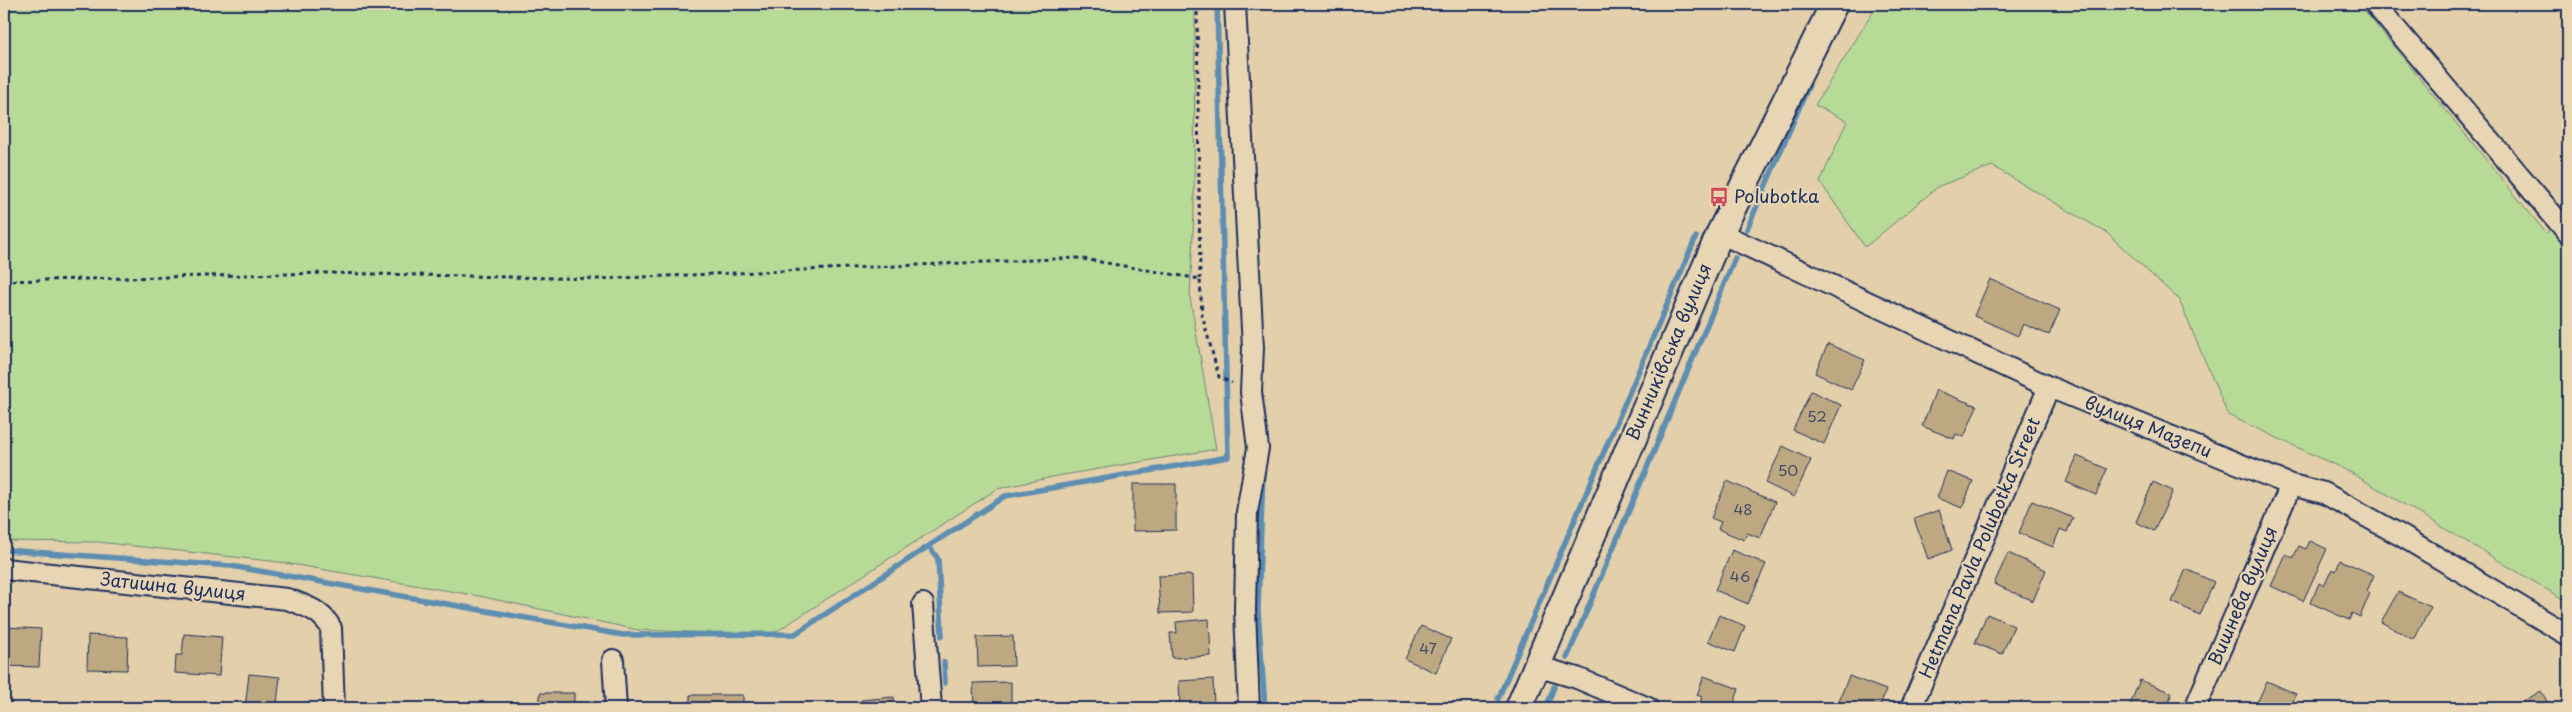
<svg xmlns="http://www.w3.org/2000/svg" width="2572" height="712" viewBox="0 0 2572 712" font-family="'Playpen Sans',sans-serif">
  <rect width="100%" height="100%" fill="#e3cfaa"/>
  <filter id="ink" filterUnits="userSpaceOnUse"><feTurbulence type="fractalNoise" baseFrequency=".02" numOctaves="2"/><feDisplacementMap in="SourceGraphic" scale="10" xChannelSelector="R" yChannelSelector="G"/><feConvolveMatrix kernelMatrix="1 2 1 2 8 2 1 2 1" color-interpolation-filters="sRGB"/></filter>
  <g filter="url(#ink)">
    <!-- green -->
    <path fill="#b7db96" stroke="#69857a" d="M4,4H1195L1194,211L1190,297L1216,449L1057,476L997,489L771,635L638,630L479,596L279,562L98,542L4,541Z
      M1878,4H2359L2546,233L2568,216V602L2350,472L2228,415L2179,300L2107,233L1992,166L1939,186L1865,247L1820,182L1847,121L1815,105Z"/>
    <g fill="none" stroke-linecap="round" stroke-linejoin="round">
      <!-- stream -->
      <path stroke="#5d8eb2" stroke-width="5.5" d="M1747,229L1809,85
        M1263,473L1258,610L1265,708
        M929,546L938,559L942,636
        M4,550L231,566L623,635L795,634L1005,496L1228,457L1217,4
        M1567,658L1735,258
        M944,662L945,683
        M1498,699L1696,237
        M946,707V708
        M1546,708L1554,687"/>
    </g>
    <!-- building -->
    <path fill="#bea882" stroke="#1b2f5e" d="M1990,279L2060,310L2049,335L2023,324L2018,336L1974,316Z
      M1828,344L1865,360L1851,390L1815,373Z
      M1936,390L1977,406L1964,437L1956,434L1954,439L1922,426Z
      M1811,391L1841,405L1824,444L1793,430Z
      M1783,446L1811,460L1794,497L1765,483Z
      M2077,456L2107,469L2096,495L2066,482Z
      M1947,471L1973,481L1962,508L1937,498Z
      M1727,481L1775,502L1760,538L1747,533L1744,540L1718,529L1721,522L1711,518Z
      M2153,482L2173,491L2154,531L2136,522Z
      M1133,484H1176V530L1133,531Z
      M2032,501L2073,518L2067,532L2060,529L2053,547L2019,533Z
      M1939,510L1952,550L1928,559L1914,519Z
      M2310,541L2327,549L2303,601L2271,586L2286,554L2293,558L2299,546L2306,549Z
      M1732,550L1766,564L1748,604L1715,590Z
      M2008,553L2046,570L2033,601L1994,584Z
      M2340,560L2374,575L2367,591L2370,593L2360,617L2352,613L2349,620L2311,603L2319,583L2324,586L2332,569L2336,571Z
      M2186,569L2214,582L2200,615L2172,602Z
      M1192,575L1193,612L1160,613L1158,576Z
      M2398,592L2431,607L2414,640L2381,622Z
      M1987,614L2014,626L2002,654L1975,643Z
      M1719,615L1745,626L1735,652L1708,641Z
      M1209,619L1211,656L1172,658L1170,633H1177L1176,622Z
      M1421,626L1451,639L1436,673L1405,659Z
      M4,627L41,629L39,667L4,666Z
      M184,634L222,637L219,676L175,673L176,655H182Z
      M88,635L128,637L127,670L87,669Z
      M1013,636L1014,666L978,667L977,637Z
      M249,674L280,677L277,703L282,704L281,708H245Z
      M1704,676L1739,689L1732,708H1698L1702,697L1697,695Z
      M1849,676L1886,690L1879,708H1836Z
      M1213,679L1214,708H1180L1179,681Z
      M2140,680L2172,693L2166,708L2129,707Z
      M2267,681L2296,694L2290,708H2268L2257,703Z
      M1011,682V708H974L973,683Z
      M2541,691L2551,708H2512Z
      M540,693H574V708H540Z
      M690,695H743V708H690Z
      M894,697L895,708H862L861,700Z"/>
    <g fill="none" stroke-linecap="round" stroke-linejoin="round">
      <defs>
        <path id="minor" d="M1235,4L1253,348L1251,392L1258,448L1247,512L1245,610L1249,708
          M2375,4L2568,233
          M1720,233L2049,387L2291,485L2324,493L2400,535L2568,635
          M4,569L287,599C306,606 321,610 331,628L334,708
          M923,604L931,708
          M613,660L616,708
          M1536,666L1577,678L1648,708
          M1911,708L2049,387
          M2195,708L2291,485"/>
        <path id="major" d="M1519,708L1720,233L1834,4"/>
      </defs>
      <!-- minor casing -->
      <use href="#minor" stroke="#1b2f5e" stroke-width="24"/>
      <!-- major casing -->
      <use href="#major" stroke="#1b2f5e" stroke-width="30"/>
      <!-- path -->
      <path stroke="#1b2f5e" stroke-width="3" stroke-dasharray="4 4" stroke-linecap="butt" d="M1197,4L1200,279
        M4,281L327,273L599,279L1077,258L1200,279L1202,315L1219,377L1232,383"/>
      <!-- minor -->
      <use href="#minor" stroke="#e8d5b3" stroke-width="20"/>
      <!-- major -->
      <use href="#major" stroke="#e8d5b3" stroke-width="26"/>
    </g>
  </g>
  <!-- icons -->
  <defs>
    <symbol id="bus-bare" viewBox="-9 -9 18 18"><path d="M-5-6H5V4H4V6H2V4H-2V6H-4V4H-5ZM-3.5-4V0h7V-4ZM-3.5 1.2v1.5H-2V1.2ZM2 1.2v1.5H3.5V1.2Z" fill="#d1495b" stroke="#e8d5b3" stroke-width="2.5" paint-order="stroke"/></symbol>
  </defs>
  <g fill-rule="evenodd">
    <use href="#bus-bare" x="1705" y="183" width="28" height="28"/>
  </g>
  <g text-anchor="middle" stroke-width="4.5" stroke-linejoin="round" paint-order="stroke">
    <!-- number labels -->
    <g font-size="15" fill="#444d67">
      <text x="1817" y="422">52</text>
      <text x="1788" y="476">50</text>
      <text x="1743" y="515">48</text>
      <text x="1740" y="582">46</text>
      <text x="1428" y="654">47</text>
    </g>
    <!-- poi labels -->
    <g font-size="18" fill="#1b2f5e" stroke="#e8d5b3" text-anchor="start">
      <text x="1734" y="203">Polubotka</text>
    </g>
    <!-- street labels -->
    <g font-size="18" fill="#1b2f5e" stroke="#e8d5b3">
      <text transform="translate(1669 352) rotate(-67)" y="6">Винниківська вулиця</text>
      <text transform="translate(2148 427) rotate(22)" y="6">вулиця Мазепи</text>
      <text transform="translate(1980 548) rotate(-67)" y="6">Hetmana Pavla Polubotka Street</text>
      <text transform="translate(173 587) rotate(6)" y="6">Затишна вулиця</text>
      <text transform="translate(2243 596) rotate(-67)" y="6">Вишнева вулиця</text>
    </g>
  </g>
  <!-- margin -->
  <rect width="2572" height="712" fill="none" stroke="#e8d5b3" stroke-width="20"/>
  <rect x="10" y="10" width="2552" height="692" fill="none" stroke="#1b2f5e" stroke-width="2" filter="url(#ink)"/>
</svg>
